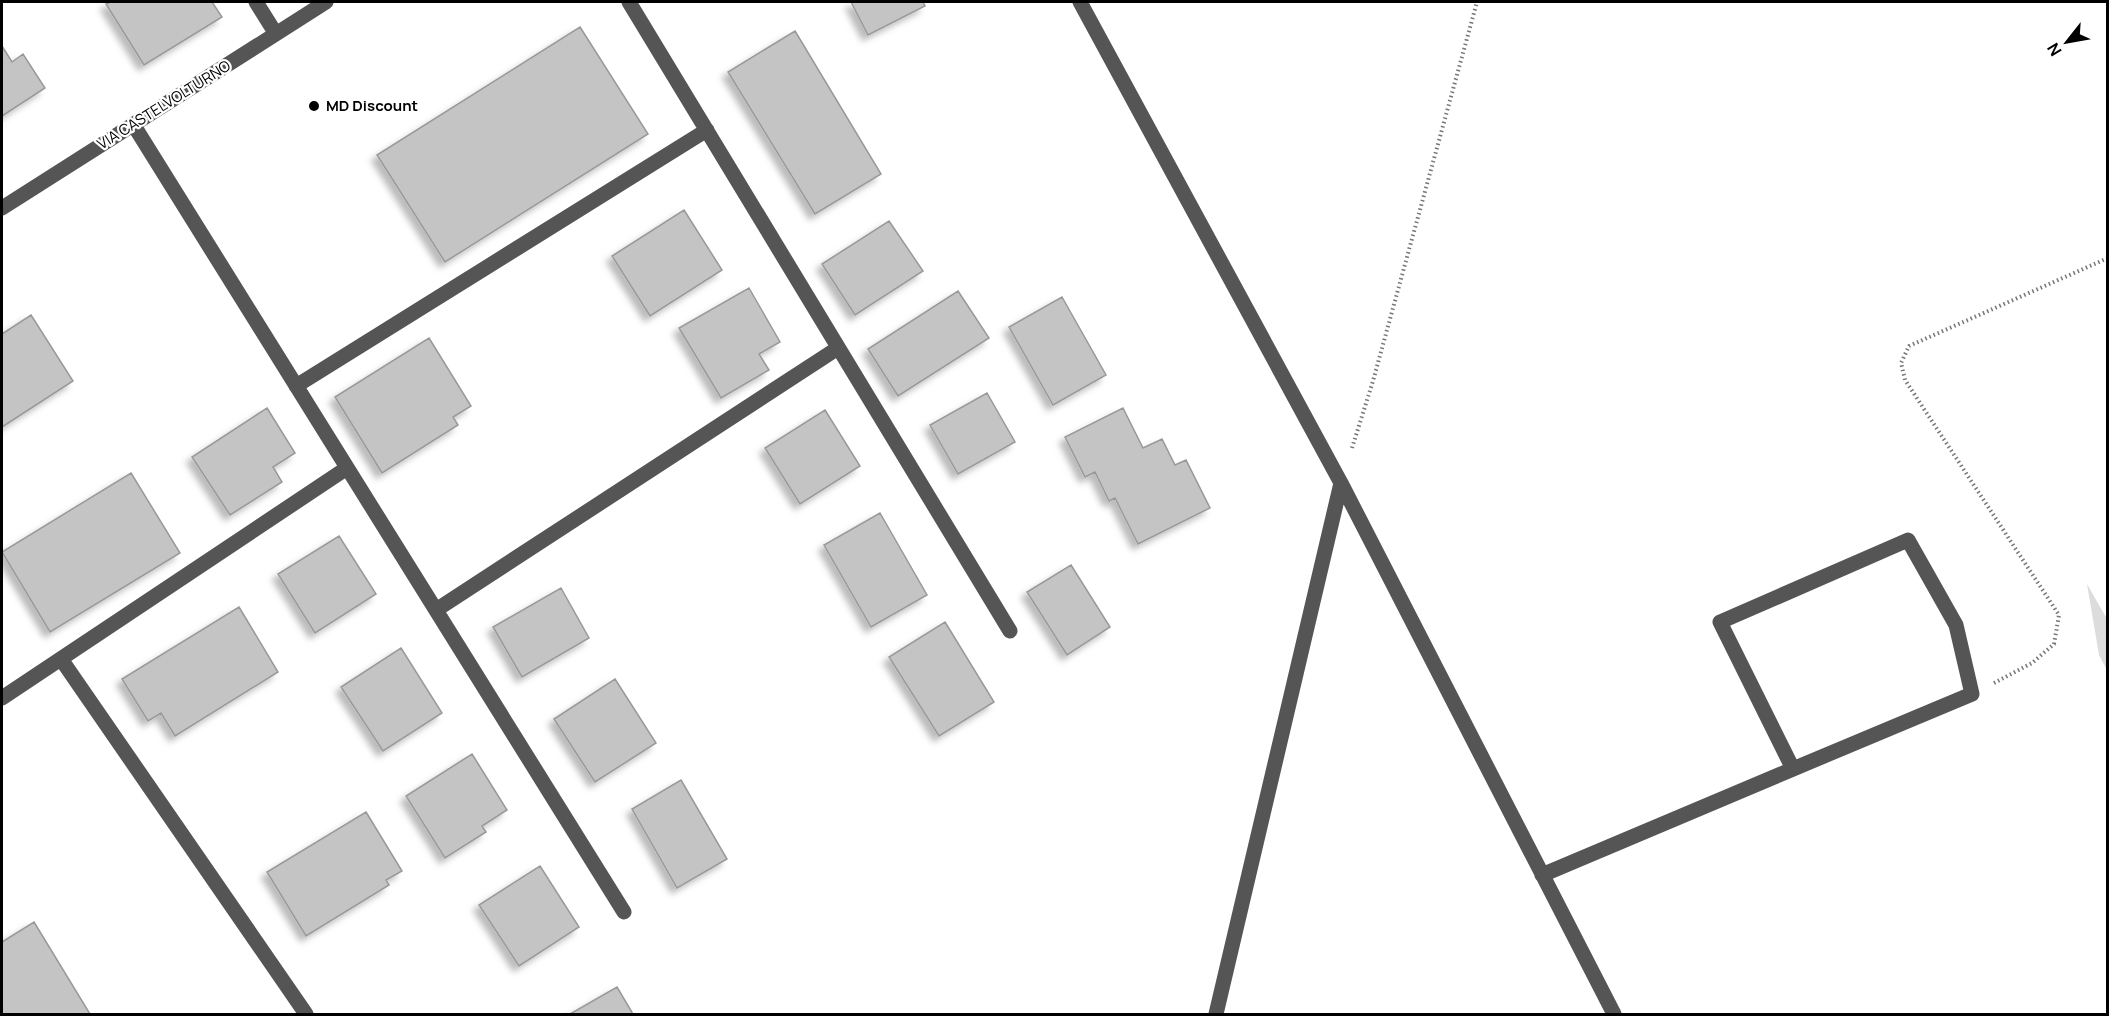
<svg xmlns="http://www.w3.org/2000/svg" width="2109" height="1016" viewBox="0 0 2109 1016" font-family="Manrope,sans-serif">
  <defs>
    <filter id="shadow"><feDropShadow dx="-5.5" dy="5.5" stdDeviation="3" flood-color="#0004"/></filter>
  </defs>
  <rect width="100%" height="100%" fill="#fff"/>
  <!-- green -->
  <path fill="#dcdcdc" d="M2087,584L2107,619V670L2099,655Z"/>
  <!-- building -->
  <path fill="#c4c4c4" stroke="#999" stroke-width="1.5" filter="url(#shadow)" d="M110,2H212L222,17L144,65L106,4Z
    M851,2H923L925,6L868,35Z
    M580,27L648,134L445,262L377,155Z
    M795,31L881,174L815,214L728,72Z
    M2,46L12,62L23,54L45,88L2,116Z
    M684,210L722,270L650,316L612,256Z
    M889,221L923,271L855,315L822,264Z
    M749,288L780,342L759,354L769,370L721,398L679,328Z
    M958,291L989,338L898,396L868,349Z
    M1062,297L1106,375L1053,405L1009,327Z
    M31,315L73,381L2,427V334Z
    M429,338L471,406L453,417L458,425L382,473L335,397Z
    M987,393L1015,442L958,474L930,425Z
    M267,408L295,453L273,467L282,482L230,515L192,457Z
    M1123,408L1143,448L1162,439L1175,465L1186,460L1210,508L1138,544L1115,498L1109,501L1095,472L1085,477L1065,437Z
    M825,410L860,466L800,504L765,448Z
    M131,473L180,553L50,632L2,552Z
    M880,513L927,595L871,627L824,545Z
    M339,536L376,594L315,633L278,574Z
    M1071,565L1110,627L1067,655L1027,592Z
    M561,588L589,638L522,677L493,627Z
    M239,607L278,672L175,736L161,713L148,721L122,679Z
    M945,622L994,702L939,736L889,657Z
    M401,648L442,713L383,751L341,687Z
    M615,679L656,743L595,782L554,719Z
    M472,754L507,810L482,826L486,832L445,858L406,796Z
    M681,780L727,859L677,888L632,809Z
    M366,812L402,871L386,880L389,885L306,936L267,872Z
    M540,866L579,927L519,966L479,905Z
    M34,922L90,1014H2V942Z
    M617,987L633,1014H570Z"/>
  <g fill="none" stroke-linecap="round" stroke-linejoin="round">
    <!-- path -->
    <path stroke="#777" stroke-width="4" stroke-dasharray="1.5 3" stroke-linecap="butt" d="M1352,448L1373,381L1477,2
      M1994,683L2032,663L2054,644L2059,615L1905,380L1901,363L1909,346L2108,258"/>
    <!-- minor -->
    <path stroke="#555" stroke-width="15" d="M256,2L276,34
      M629,2L1010,631
      M1080,2L1341,483L1614,1014
      M133,124L624,912
      M2,208L326,2
      M296,386L707,130
      M436,610L838,348
      M61,659L306,1014
      M2,698L347,468
      M1542,875L1793,769L1720,622L1908,540L1956,625L1972,694L1793,769
      M1216,1014L1341,483"/>
  </g>
  <!-- markers -->
  <circle fill="#000" stroke="#fff" stroke-width="2" cx="314" cy="106" r="6"/>
  <g text-anchor="middle" stroke-width="4.5" stroke-linejoin="round" paint-order="stroke">
    <!-- street labels -->
    <g font-size="15" fill="#000" stroke="#fff">
      <text transform="translate(164 105) rotate(-32)" y="5">VIA CASTELVOLTURNO</text>
    </g>
    <!-- poi labels -->
    <g font-size="15" font-weight="bold" fill="#000" stroke="#fff" text-anchor="start">
      <text x="326" y="111">MD Discount</text>
    </g>
  </g>
  <!-- border -->
  <rect width="2109" height="1016" fill="none" stroke="#000000" stroke-width="6"/>
  <!-- north arrow -->
  <g transform="translate(2067 42) rotate(239)" stroke="#ffffff" stroke-width="4.5" paint-order="stroke">
  <path d="M0-4.5L10 22L0 15L-10 22Z" fill="#000000"/>
  <text y="-9" font-size="16" font-weight="bold" text-anchor="middle" fill="#000000">N</text>
  </g>
</svg>
